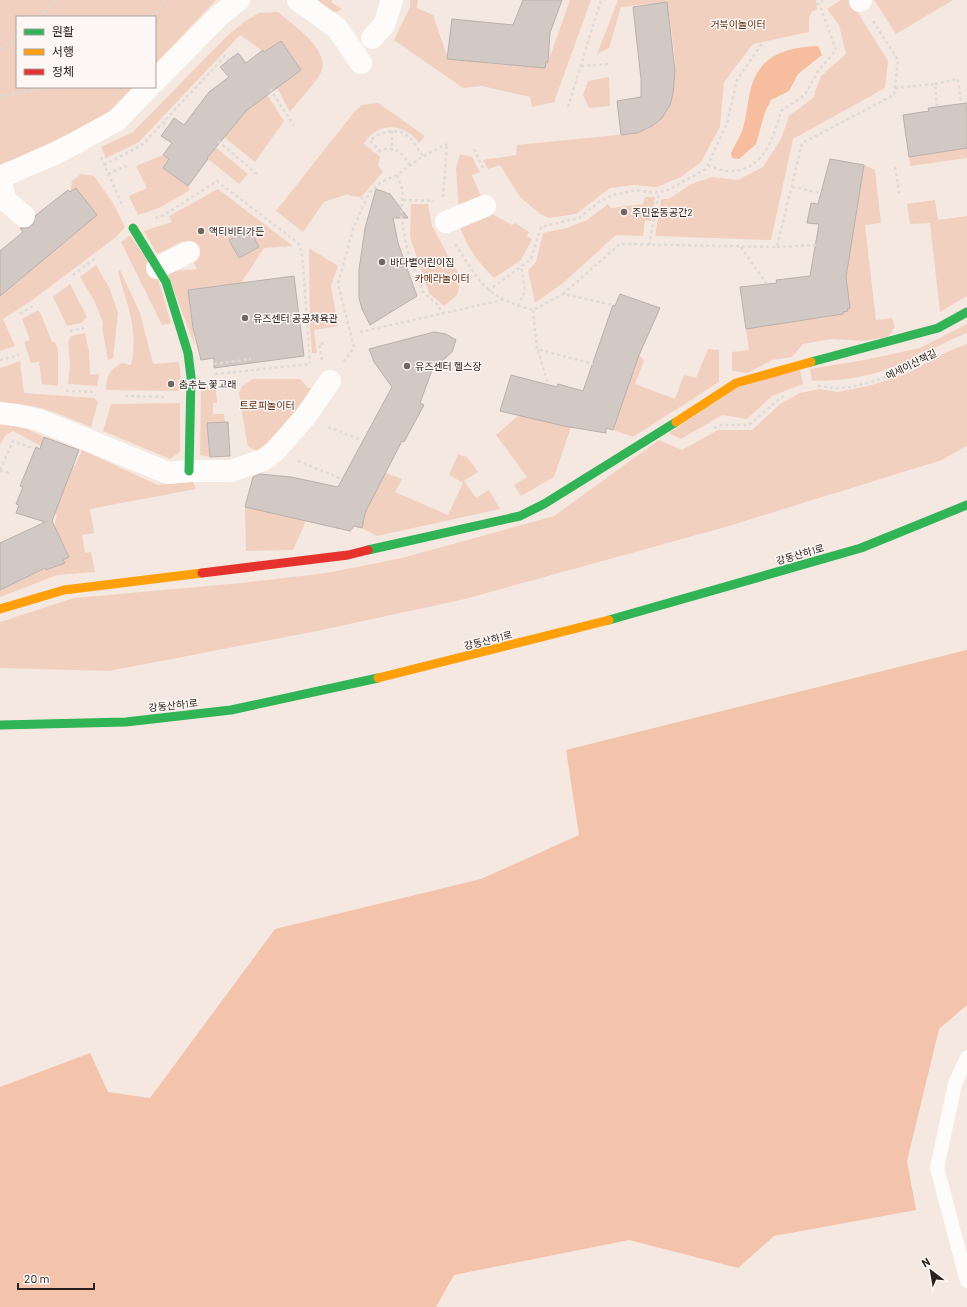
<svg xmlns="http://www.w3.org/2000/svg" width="967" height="1307" viewBox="0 0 967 1307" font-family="Barlow,'Noto Sans KR',sans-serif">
  <rect width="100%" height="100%" fill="#f5e8e1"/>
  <!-- green -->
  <path fill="#f1d0bf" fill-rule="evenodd" d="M0,0H216L155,64V17H17V87H133L109,112L85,126L0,166Z
    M317,0H333L331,2L342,9L337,12H330Z
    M410,0H418L417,8L433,15L448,59L548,62L570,0H591L554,102L532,107L530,97L482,86L463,88L394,40L410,7Z
    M618,0H816L817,10L812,11L809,18V32L753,44L724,82L720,127L701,162L681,177L657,187L634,185L610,188L576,214L549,218L540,214L520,197L500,165L488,169L483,160L516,155L517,145L637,133C693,115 672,44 667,2L621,7L609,48L597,54Z
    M841,0H850L888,61L885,88L793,139L771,240L655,236L661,199H669L691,184L712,177L738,180L763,167L781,139L789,116L813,98L821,76L846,54L839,25L827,9Z
    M874,0H953L896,34Z
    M278,12C293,25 331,50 321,72C316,83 298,101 290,112L277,88L301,70L281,41L264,52L240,35L139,142L106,158L101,147L133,132L227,36L244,22L259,13Z
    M609,77L610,106L589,108L583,95L588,81Z
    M266,93L284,121L255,162L224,137L246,111Z
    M378,103L425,136L419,143C405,123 377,121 364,144L380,157L378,165L383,172L361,197L351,196L348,194L324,202L303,232L276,211L355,111L362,105Z
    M215,147L248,174L239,184L207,158Z
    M967,148V158L910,166L909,157Z
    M460,154L472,157L480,172L472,175L483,201L459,212L456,168Z
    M163,155L169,159L163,168L189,187L190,190L159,208L138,215L129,196L147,188L136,166Z
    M864,165L875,170L881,223L865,225L876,320L892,318L895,327L888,337L863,341L832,339L803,344L792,357L772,360L748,373L732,371V352L749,350L746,329L800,321V318L816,315L817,319L843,314V312L848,311L847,309L850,308L846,277Z
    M81,174L94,176L113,203L125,227L116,237L31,301L3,319L15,346L0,351V296L97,215L76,188L70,192L72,181Z
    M218,189L293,246L264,248L241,283L188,290L195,346L168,275L175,271L197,269L183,241L157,254L144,231L172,222L169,216ZM249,229L259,247L239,258L230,240Z
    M645,197H655L651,221L645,220L643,236L616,235L563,283L535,303L528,270L536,262L543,233L567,228L587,220L608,204L611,208L643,204Z
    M935,200L938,220L967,216V296L940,312L930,223L910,224L907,204Z
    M411,204H428L432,226L459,275L460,284L457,295L444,306L429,293L410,237Z
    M492,214L512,225L515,223L529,232L527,236L532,239L521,260L494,278C479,263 467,248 460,227Z
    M130,235L156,273L171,323L162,325L121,242Z
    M309,248L338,266L331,286L338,326L314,330L317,353H312L310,328Z
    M96,265L109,287L118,313L113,358L108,360L102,328L103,323L95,302L80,277Z
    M120,270L140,313L153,364L178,362L180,368L181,391L106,390C107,374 109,371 122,363L131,365C139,330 127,305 118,272Z
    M70,284L87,317L81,323L67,326L53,297Z
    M38,310L41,314L52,342H55L58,350V386L42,384L39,362L31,363L24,342L30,340L22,319Z
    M967,324V333C945,341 925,354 903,363C874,376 844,381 812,381L810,369L864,360L920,348Z
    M85,333L89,352L90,375L99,374L97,386L68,384L70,365L68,342L71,336Z
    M967,344V446L942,460L722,528L465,599L317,631L109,671L0,668V622L74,598L241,583L326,573L402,558L554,516L659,440L682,450L718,430H752L780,404L800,393L820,389L838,392L872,385L908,373L947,352Z
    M708,349L719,350V382L633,437L613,430L619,401L639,355L644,361L635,384L675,399L684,375L696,378Z
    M20,361L24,393L94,398L98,402L91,427C61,415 33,401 0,404V368Z
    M800,369L803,384L772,396L747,419L722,415L681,439L669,433L738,387Z
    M253,379H300L308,388H312L283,436L257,451L249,447L247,443L239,393L242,386Z
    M215,380L217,403H213V414H224L225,422L208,423L210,457L200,455L201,383Z
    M180,403V452L170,459L103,431L111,404Z
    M519,415L571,427L554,477L521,496L514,485L527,477L496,435Z
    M0,425L22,426L44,437L41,446L13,431L6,435L0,445Z
    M82,450L158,485L193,482L196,489L90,509L94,533L82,535L85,553L91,552L95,572L57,575L0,597V590L42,569L49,570L64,563L65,559L69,557L54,526L57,515L54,514L73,466H75Z
    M458,454L467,457L478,472L464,481L476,498L489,490L500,509L377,536L362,528L368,502H371L386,473L402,479L395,492L448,515L463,483L449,475Z
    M245,507L306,521L293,550L246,551Z"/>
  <!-- forest -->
  <path fill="#f3c3ab" d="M967,650V1005L939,1029L907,1161L916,1210L774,1236L738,1268L629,1240L454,1275L436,1307H0V1087L90,1053L108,1092L150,1098L275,929L481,879L579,835L566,750Z"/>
  <!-- water -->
  <path fill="#f6bd9f" d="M818,46L822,55L798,74L789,91L771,100L765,112L756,144L739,159L732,158L731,153C734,146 739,139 742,131C748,114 747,93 755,77C767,52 793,47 818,46Z"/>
  <!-- building -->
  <path fill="#d3c9c4" stroke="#bab0ab" d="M523,0H562L550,33L548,62H546L545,68L447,59L452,19L513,25Z
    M667,2L675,71L673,94L670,105L662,118L652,126L637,133L621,135L617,101L641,97V79L633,7Z
    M281,41L301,70L246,111L207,158L208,159L188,186L163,168L169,159L163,155L172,143L161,136L174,118L184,125L209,92L229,77L220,67L238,53L246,63L263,50L264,52Z
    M967,103V148L909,157L903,115L929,111L928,108Z
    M830,159L864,165L846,277L850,308L847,309L848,311L843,312V314L746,329L740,287L777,283L776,280L810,276L819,224L807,223L811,203L818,204Z
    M76,188L97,215L0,296V251L23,232L20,228H28L33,224L36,215L68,190L70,192Z
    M376,189L390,194L408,218H393L398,243L417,296L370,325L362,309L359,298V270L365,228Z
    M250,229L259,247L239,258L229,240Z
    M294,276L304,356L214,368V358L201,360L193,328L188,290Z
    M620,294L660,308L639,355L613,430L606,428V433L564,426L500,411L511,375L557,387L558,384L583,391L613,305L615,306Z
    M434,332L446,334L456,340L452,352L432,370L420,403L424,405L404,442L402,441L365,513L362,528L354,526L350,531L245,507L253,477L260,474L291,477L338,487L392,387L374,362L369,349Z
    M228,422L230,456L210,457L207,423Z
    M44,437L79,450L52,521L69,557L63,560L65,563L46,570L45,568L0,590V543L45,522L16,513L19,505L16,504L23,487L20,486L36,447L40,449Z"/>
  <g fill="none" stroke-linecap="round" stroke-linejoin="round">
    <!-- path -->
    <path stroke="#dddad8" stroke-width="2.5" stroke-dasharray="3 3" stroke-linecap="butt" d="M816,5L823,0
      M39,17L56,0
      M151,17L167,0
      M0,49L17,38
      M581,66L609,64
      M935,84L958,79L961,103
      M895,88L935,84L937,107
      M270,89L294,126
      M0,96L53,87
      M568,107L601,0
      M163,122L168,126
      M392,131V148
      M218,141L259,176
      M474,149L484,170
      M101,157L123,207
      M104,165L142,145L225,56L229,60
      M410,165C403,154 395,144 380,151L370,141C378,132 397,127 408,136C414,141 418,150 423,156
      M708,166C714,167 722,171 729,171C763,172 774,137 781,111L805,95L818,71L836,50L819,3
      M895,167L899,193
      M108,174L125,166L128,170
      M397,175L403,191L401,216L407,249L423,292L438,305L442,313
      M792,187L821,193
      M361,197L365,202
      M443,197L447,144
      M403,200L434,201
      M155,218L164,215L217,181L298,243L302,253L310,363
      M455,244C481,283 485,297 533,310L563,294L613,305
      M649,245L659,192
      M741,247L767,284
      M777,247L816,245
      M73,275L96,258
      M488,291L531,259L541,227L579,218L599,202L613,195L636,190L654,193L666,191L706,169L727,123L737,80L763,42
      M563,294L620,244L777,247L802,143L894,95L898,60L873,21
      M518,306L525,291L521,265
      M533,310L537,349L593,364
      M20,314L34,305
      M70,331L84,328
      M360,332L502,300
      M538,350L548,384
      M0,360L19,355
      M322,360L319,344L324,343
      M344,362L354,347L338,284L353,229L365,202L370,192L381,182L397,175L420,158L447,144
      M214,364L251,359
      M215,374L311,364
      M818,386C825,386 832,388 839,388C870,386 900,372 927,357
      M66,391L95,392
      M125,396L166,397
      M328,427L359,439
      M714,428L721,425H749L779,399L786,395
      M298,461L342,479
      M0,470L13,441L35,449
      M0,471L11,473"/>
    <!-- lane -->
    <path stroke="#fefcfa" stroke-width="14" d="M967,1057L955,1084L937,1168L967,1281"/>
    <!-- street -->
    <path stroke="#fefcfa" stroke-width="22" d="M298,0L337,28L361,63
      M860,1L861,0
      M372,38L384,25L392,0
      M155,81L219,16L239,0
      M24,216L5,200L0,177L59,152L117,120L149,87
      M446,222L485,206
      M157,268L189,252
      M0,413L15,415L39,420L168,473L189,471H231L263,460L275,451L305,417L330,381"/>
    <!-- fast -->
    <path stroke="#30b455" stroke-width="9" d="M133,228L166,282L188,353L191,377L189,471
      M811,362L938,328L967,312
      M368,550L520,516L544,504L676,422
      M609,620L861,548L967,505
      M0,725L126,722L231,710L378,678"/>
    <!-- slow -->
    <path stroke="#ff9f0a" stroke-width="9" d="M676,422L736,383L811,362
      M0,609L64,590L202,573
      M378,678L609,620"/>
    <!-- jam -->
    <path stroke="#e5322d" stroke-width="9" d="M202,573L348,555L368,550"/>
  </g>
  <!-- markers -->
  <g fill="#716762" stroke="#fcf7f4" stroke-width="1.5">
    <circle cx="624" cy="212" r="4"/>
    <circle cx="201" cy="231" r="4"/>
    <circle cx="382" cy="262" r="4"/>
    <circle cx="245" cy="318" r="4"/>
    <circle cx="407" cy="366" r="4"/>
    <circle cx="171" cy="384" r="4"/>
  </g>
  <g text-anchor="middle" stroke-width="3" stroke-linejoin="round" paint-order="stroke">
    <!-- park labels -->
    <g font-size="10" fill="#5c2b0f" stroke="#fcf7f4">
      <text x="738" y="28">거북이놀이터</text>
      <text x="442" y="282">카메라놀이터</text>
      <text x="267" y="409">트로피놀이터</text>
    </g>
    <!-- poi labels -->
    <g font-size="10" fill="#2a211d" stroke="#fcf7f4" text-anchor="start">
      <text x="632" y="216">주민운동공간2</text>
      <text x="209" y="235">액티비티가든</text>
      <text x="390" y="266">바다별어린이집</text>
      <text x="253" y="322">유즈센터 공공체육관</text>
      <text x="415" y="370">유즈센터 헬스장</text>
      <text x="179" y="388">춤추는 꽃고래</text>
    </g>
    <!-- street labels -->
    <g font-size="10" fill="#2a211d" stroke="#fcf7f4">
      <text transform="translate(911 364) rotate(-26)" y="4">에세이산책길</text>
      <text transform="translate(800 554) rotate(-16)" y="4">강동산하1로</text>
      <text transform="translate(488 640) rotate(-14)" y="4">강동산하1로</text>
      <text transform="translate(173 705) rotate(-6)" y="4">강동산하1로</text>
    </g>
  </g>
  <!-- legend -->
  <rect x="16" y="16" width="140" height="72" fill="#fcf7f4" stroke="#a8a19e"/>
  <rect x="24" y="29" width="20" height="6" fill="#30b455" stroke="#a8a19e"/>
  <text x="52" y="36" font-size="12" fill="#2a211d">원활</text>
  <rect x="24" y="49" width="20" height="6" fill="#ff9f0a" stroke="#a8a19e"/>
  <text x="52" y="56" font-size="12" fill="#2a211d">서행</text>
  <rect x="24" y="69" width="20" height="6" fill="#e5322d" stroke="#a8a19e"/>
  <text x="52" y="76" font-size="12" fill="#2a211d">정체</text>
  <!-- north arrow -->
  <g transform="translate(931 1271) rotate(329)" stroke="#fcf7f4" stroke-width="3" paint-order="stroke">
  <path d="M0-3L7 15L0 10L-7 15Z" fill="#2a211d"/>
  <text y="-6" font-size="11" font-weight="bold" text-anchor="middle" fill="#2a211d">N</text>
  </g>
  <!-- scale -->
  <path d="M18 1283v6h76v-6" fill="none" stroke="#2a211d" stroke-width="2"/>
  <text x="24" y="1283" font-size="12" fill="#2a211d" stroke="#fcf7f4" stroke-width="3" paint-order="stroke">20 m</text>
</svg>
